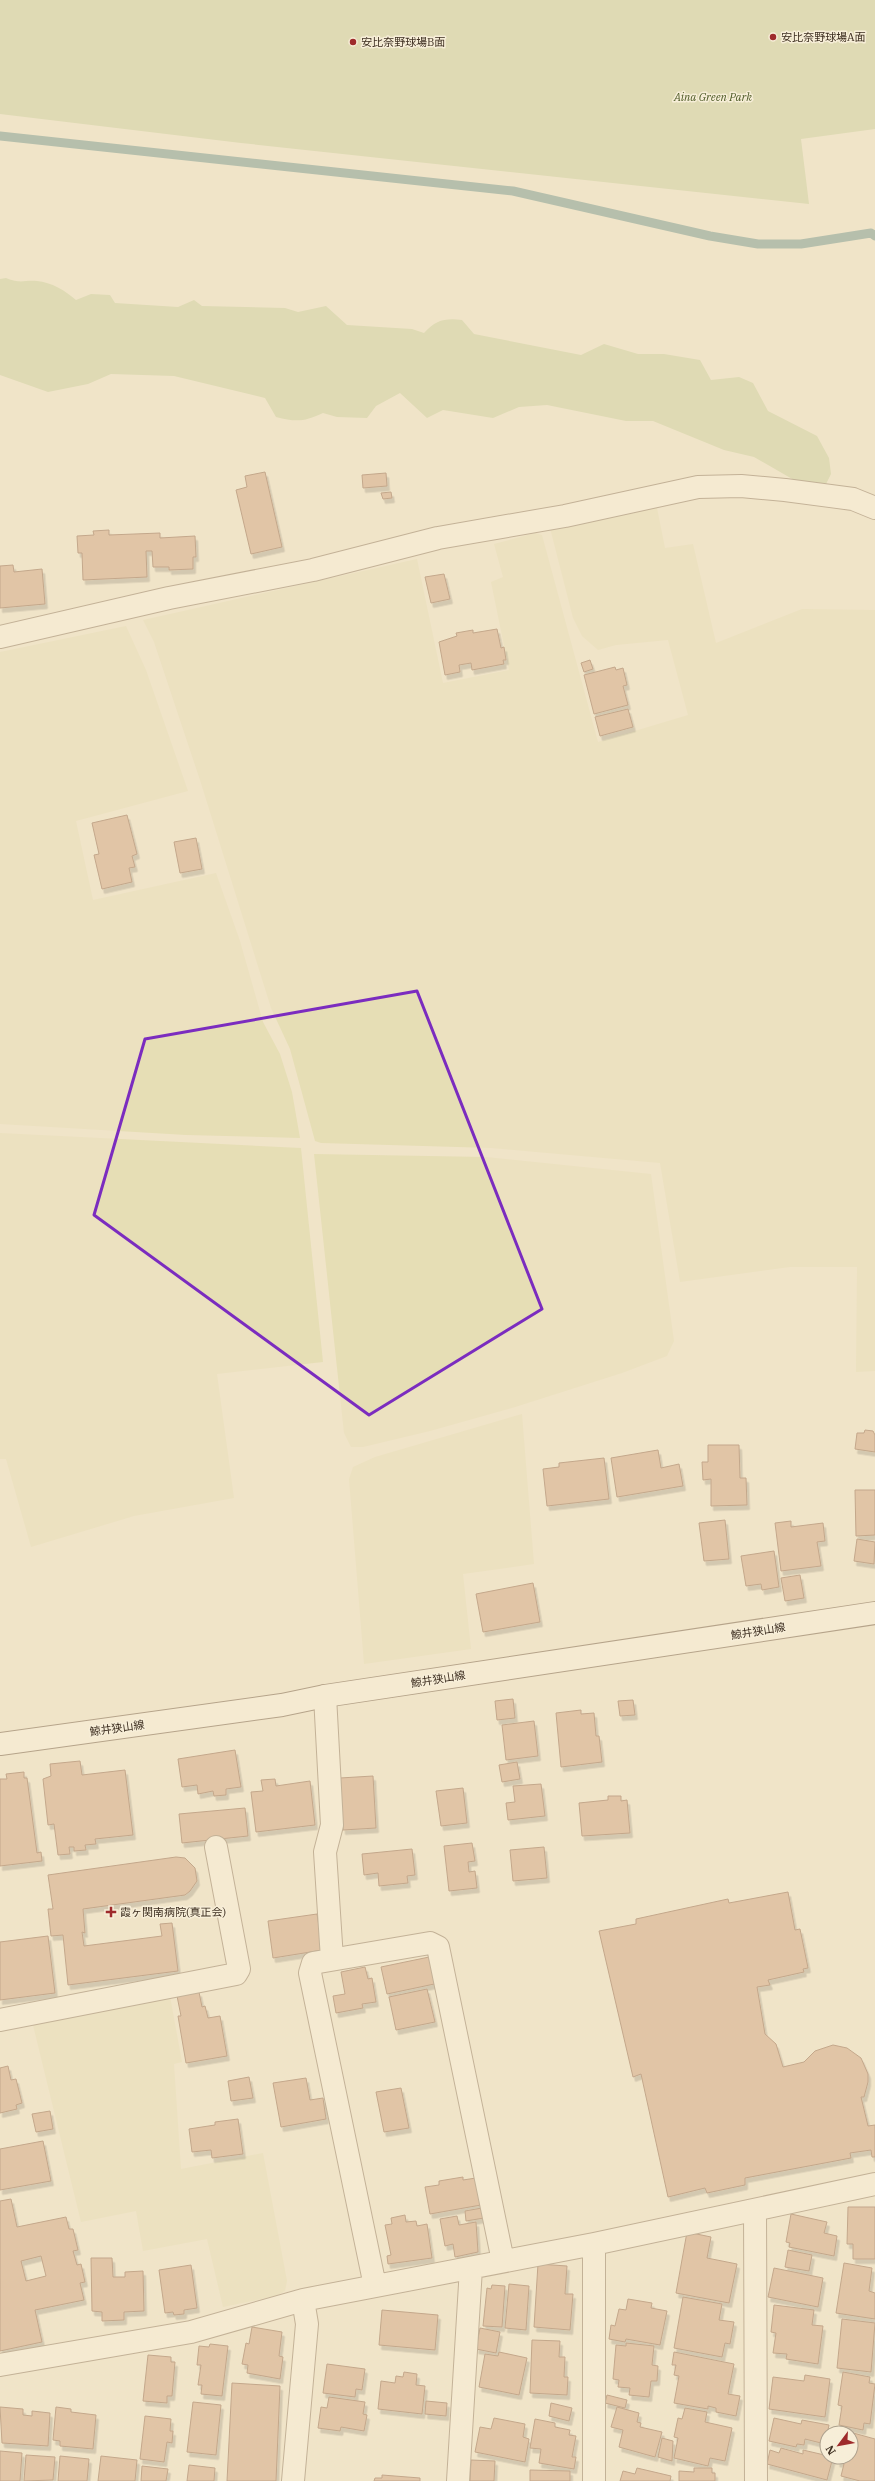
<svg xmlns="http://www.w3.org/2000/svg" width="875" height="2481" viewBox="0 0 875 2481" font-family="'IBM Plex Serif','Noto Sans JP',serif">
  <defs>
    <filter id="shadow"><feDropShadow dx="2.5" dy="4.5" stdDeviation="0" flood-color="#0004"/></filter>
  </defs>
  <rect width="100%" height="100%" fill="#f0e4c8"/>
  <!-- farmland -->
  <path fill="#e6deb5" d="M656,503L665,548L693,544L716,643L802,609L875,610V1371L856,1372L857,1267H790L680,1282L660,1163L491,1148L321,1143L315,1141L290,1049L271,1008L200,780L154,642L143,620L417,559L443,683L509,670L491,582L503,577L494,544L535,533L542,535L598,742L688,715L668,640L616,645L598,650L582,636L573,618L549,524Z
    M126,626L146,670L188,791L76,821L93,900L216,873L240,941L263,1022L280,1054L292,1092L300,1138L186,1135L0,1124V652Z
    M0,1133L301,1148L323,1362L217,1374L234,1498L134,1516L31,1547L6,1459H0Z
    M314,1154L486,1157L651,1174L674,1341L667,1356L622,1373L512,1408L430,1431L363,1447H351L344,1433Z
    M522,1414L534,1564L463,1574L471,1649L364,1664L349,1479L353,1467L375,1457Z
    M170,1996L182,2062L174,2064L181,2169L263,2153L287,2281L285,2291L276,2296L223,2307L207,2239L143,2251L136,2211L81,2222L32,2021Z"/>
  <!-- green -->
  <path fill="#c9cf9b" d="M0,0H875V129L801,139L809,204L241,143L0,114Z
    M6,278C21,284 23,280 37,281C51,282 66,291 76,300L91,294L110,295L115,303L178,307L194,300L202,306L285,308L298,312L326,306L347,325L412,329L424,333C436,320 445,318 462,320L474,334L581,355L604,344L638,354H664L700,360L711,380L739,377L753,383L768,411L817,436L829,458L831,474L826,484L794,480L754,457L724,450L653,421H626L547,405L519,407L493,418L443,410L427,418L400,393L376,406L367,418L337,417L323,413C304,422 296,422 276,417L265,398L174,376L111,374L88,384L48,392L0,375V279Z"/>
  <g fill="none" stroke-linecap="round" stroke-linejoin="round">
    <!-- stream -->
    <path stroke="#6f938a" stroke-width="9" d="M0,136L513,191L710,236L758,244H801L871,233L875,236"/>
  </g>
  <!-- building -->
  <path fill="#cf9f7d" stroke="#8d5f41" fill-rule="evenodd" filter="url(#shadow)" d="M265,472L282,547L251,554L236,490L247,487L245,476Z
    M386,473L387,486L363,488L362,475Z
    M391,492L392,498L383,499L381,493Z
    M109,530V535L160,533V538L195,536L196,557H193V569L169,570V567H153L152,551H146L147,577L83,580L82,553H78L77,536L94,535L93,531Z
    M13,565L14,572L42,569L45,604L0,608V566Z
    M444,574L450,599L431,603L425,577Z
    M497,629L501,648L504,647L506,660H503L504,664L472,670L471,663L459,665L460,672L445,675L439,642L457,636L456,633L473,630V633Z
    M590,660L593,669L584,672L581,663Z
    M615,667L616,670L623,668L627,685L623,686L628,705L594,714L584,675Z
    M628,709L633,727L600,736L595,717Z
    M127,815L137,854L132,856L135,867L129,868L132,882L102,889L94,855L99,854L92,823Z
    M196,838L202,869L180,873L174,842Z
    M865,1430L873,1431L875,1435V1452L855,1449L857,1433H864Z
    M708,1445H739L740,1478H746L747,1505L711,1506V1479L703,1480L702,1462H708Z
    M658,1450L661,1468L679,1464L683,1486L617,1497L611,1458Z
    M604,1458L609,1499L547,1506L543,1469L559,1467V1463Z
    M855,1490H875V1535L856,1536Z
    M725,1520L729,1559L704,1561L699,1523Z
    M791,1521V1527L823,1523L825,1541L817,1542L821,1566L781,1571L775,1523Z
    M857,1539L875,1542L874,1564L854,1561Z
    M774,1551L779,1587L762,1590L761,1584L746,1586L741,1556Z
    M800,1575L804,1598L785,1601L781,1578Z
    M533,1583L540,1622L483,1632L476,1594Z
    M513,1699L515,1718L497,1720L495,1701Z
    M633,1700L635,1715L620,1716L618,1701Z
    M581,1710V1714L594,1713L596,1736H599L602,1762L561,1767L556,1713Z
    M534,1721L538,1756L506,1760L502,1725Z
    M235,1750L241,1787L226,1789V1795L214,1796L213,1791L198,1794L197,1785L182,1787L178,1759Z
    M80,1761L82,1775L125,1770L133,1835L95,1839L96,1844L85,1845L86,1850L74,1851V1847H69L70,1854L58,1855L54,1824L48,1825L43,1779L51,1776L50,1764Z
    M517,1762L520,1779L502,1782L499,1765Z
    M24,1772V1778H27L37,1853L41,1852L42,1861L0,1866V1779H7L6,1774Z
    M373,1776L376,1828L343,1830L340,1778Z
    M275,1779L276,1786L310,1781L315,1825L256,1832L251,1792L263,1791L261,1780Z
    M541,1784L545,1816L508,1820L506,1803L515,1802L513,1786Z
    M463,1788L467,1823L441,1826L436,1791Z
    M608,1796H621V1801L627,1800L630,1833L582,1836L579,1803L608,1800Z
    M245,1808L248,1836L182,1843L179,1814Z
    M472,1843L475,1861L468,1862L469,1872L475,1871L477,1888L449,1891L444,1846Z
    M544,1847L547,1878L513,1881L510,1850Z
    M412,1849L415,1875L407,1876L408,1883L379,1886L378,1873L364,1875L362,1854Z
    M176,1857L185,1858L195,1868L197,1881L190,1891L185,1895L83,1909L85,1933L82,1932L84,1946L162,1936L160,1924L172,1923L178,1971L68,1985L63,1935L51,1936L48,1909H53L48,1875Z
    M788,1892L795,1930L800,1929L808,1968L803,1969L804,1972L768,1980L770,1985L757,1987L765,2034L776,2044L783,2067L804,2062L815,2051L833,2045L847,2048L861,2058L868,2074V2082L864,2097H861L868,2126L875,2125V2157H872L871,2150L850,2153L851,2158L745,2178V2185L707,2193L705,2188L668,2197L641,2074L633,2077L599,1931L636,1924V1919L728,1899L729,1903Z
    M317,1914L323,1950L273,1958L268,1921Z
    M48,1936L55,1993L0,2000V1942Z
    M434,1956L439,1983L387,1994L381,1967Z
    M365,1967L368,1979L372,1978L376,2002L362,2004L363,2008L336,2013L333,1996L345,1994L341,1972Z
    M427,1989L435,2022L396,2030L389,1997Z
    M199,1992L202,2007L205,2006L208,2018L220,2016L227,2056L186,2063L178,2016H181L177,1996Z
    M8,2066L11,2080L16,2079L22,2103L16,2105L17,2109L0,2113V2068Z
    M249,2077L253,2098L231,2101L228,2081Z
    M306,2078L310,2100L323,2098L326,2119L281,2127L273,2083Z
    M401,2088L409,2128L384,2132L376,2092Z
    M50,2111L53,2129L36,2132L32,2114Z
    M238,2119L243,2154L212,2158L211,2150L192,2152L189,2129L215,2125V2122Z
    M43,2141L51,2181L0,2190V2149Z
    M463,2177V2180L476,2178L481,2205L430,2214L425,2187L439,2185V2181Z
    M11,2199L17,2227L66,2217L69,2229H73L78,2250L73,2251L77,2265L81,2264L85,2282L80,2283L84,2300L35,2310L42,2342L0,2351V2201ZM41,2256L46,2276L26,2281L21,2261Z
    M848,2207H875V2259H853V2244H847Z
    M482,2208L484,2218L466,2221L465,2211Z
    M791,2214L827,2222L824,2233L837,2236L834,2256L789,2247L790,2243L786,2242Z
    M405,2215L406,2222L416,2221L417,2226L427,2224L432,2258L388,2264L387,2256L391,2255L385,2225L392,2224L391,2218Z
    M457,2216L459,2225L476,2222L478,2252L455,2257L453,2244L445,2246L440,2219Z
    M687,2232L711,2237L707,2258L737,2264L729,2303L676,2293Z
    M788,2250L812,2255L809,2271L785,2267Z
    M91,2258H112L113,2277H125V2272L143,2271L144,2311L124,2312V2320L102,2321V2312L92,2311Z
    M844,2263L872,2268L869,2291L875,2293V2319L836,2313Z
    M538,2264L567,2266L565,2294H573L570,2330L534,2327Z
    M191,2265L197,2308L184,2310V2314L174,2315L173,2312L165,2313L159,2270Z
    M774,2268L823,2278L818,2307L768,2297Z
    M509,2284L529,2286L526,2330L505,2328Z
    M492,2285L505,2286L502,2327L483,2326L487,2288L491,2289Z
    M683,2297L722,2304L719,2320L734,2322L730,2344L725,2343L722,2357L674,2348Z
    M628,2299L652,2303L651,2308L667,2311L660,2345L626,2339L625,2342L609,2339L611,2325L615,2326L619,2309L626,2310Z
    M774,2305L814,2310L812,2325L823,2326L818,2364L786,2359L787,2354L773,2353L776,2333L771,2332Z
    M382,2310L438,2315L435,2350L379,2345Z
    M842,2319L875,2323L871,2372L837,2368Z
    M252,2327L282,2332L279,2356L283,2357L280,2379L247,2373L248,2365L242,2364L246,2343L249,2344Z
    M480,2328L500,2332L496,2353L476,2349Z
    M532,2340L560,2341L559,2357H565L564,2377H568L567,2395L530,2393Z
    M626,2343L654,2346L652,2365L658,2366L657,2381H651L649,2397L629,2395L630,2388L618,2387L619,2380L613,2379L616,2345L626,2346Z
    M210,2344L228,2346L222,2396L201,2394L202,2385H198L201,2365H197L199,2346L209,2347Z
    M499,2352L527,2358L519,2395L479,2387L485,2354L498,2356Z
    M674,2352L734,2364L728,2394L740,2396L736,2416L716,2412V2408L708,2406V2409L674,2403L679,2376L674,2375L676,2365H672Z
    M148,2355L171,2357V2362H175L172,2396H167V2403L143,2401Z
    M327,2364L365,2369L362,2390L356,2389L355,2397L323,2393Z
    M404,2372L417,2374L416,2385L425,2386L422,2414L378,2409L381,2381L395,2383L396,2376L403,2377Z
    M843,2372L870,2377L869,2383L875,2384L870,2424L864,2423L863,2430L839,2425L842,2406L838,2405Z
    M805,2375L830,2379L825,2417L769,2409L773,2377L804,2381Z
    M232,2383L280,2386L276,2481H227Z
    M607,2395L627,2400L625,2408L605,2403Z
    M329,2397L365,2402L363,2414L367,2415L364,2431L341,2427L340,2431L318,2428L321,2407L327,2408Z
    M426,2401L447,2403L446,2416L425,2414Z
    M193,2402L221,2405L216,2455L187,2452Z
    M551,2403L572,2408L569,2421L549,2416Z
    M0,2407L23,2409V2415L32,2416V2411L50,2413L48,2446L2,2443Z
    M56,2407L71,2409V2412L96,2415L93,2449L60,2446V2441L53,2440Z
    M617,2407L639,2413L637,2422L641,2423L640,2427L662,2432L655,2457L619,2447L623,2430L611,2427Z
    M685,2408L707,2412L705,2422L732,2428L725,2461L710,2458L708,2466L674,2458L678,2438L674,2437L678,2418L682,2419Z
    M145,2416L171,2419L170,2431H173L172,2443L167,2442L164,2462L140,2459Z
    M494,2418L525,2424L523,2437L529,2439L525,2462L475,2452L480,2427L491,2429Z
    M774,2418L801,2424L802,2420L829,2425L825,2444L805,2439L804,2445L797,2444L796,2447L769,2441Z
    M535,2419L555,2423V2427L570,2430L569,2435L576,2436L572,2457H576L574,2469L539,2463L541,2449L530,2448Z
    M846,2431L875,2439V2481H860L841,2476L844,2464L837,2462L839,2457H851V2433H845Z
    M662,2438L673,2441L672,2461L658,2457Z
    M781,2448L803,2454V2450L833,2457L827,2480L767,2464L770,2450L779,2453Z
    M0,2451L22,2453L20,2481H0Z
    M26,2455L55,2457L53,2480L24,2481Z
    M60,2456L89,2459L87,2481H58Z
    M101,2456L137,2460L135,2481H98Z
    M471,2460L495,2461L494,2481H470Z
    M189,2465L215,2468L214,2481H187Z
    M142,2466L168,2469L166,2481H141Z
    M637,2468L671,2476L670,2481H620L623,2471L635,2474Z
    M694,2468H712V2473H715V2481H679V2471L694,2472Z
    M530,2470L570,2471V2481H530Z
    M382,2475L420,2478V2481H374L375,2478H382Z"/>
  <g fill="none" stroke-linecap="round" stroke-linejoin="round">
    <defs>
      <path id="minor" d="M0,637L169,598L313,570L438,538L565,516L698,487L741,486L785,490L853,499L875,508
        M325,1696L332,1825L325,1852L332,1959
        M0,2020L236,1974L239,1969L216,1847
        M755,2210L756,2481
        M594,2244V2481
        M375,2286L310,1973L313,1963L430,1943L438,1947L503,2261
        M0,2365L191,2332L303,2300L594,2244L875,2184
        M293,2481L307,2324L303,2300
        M458,2481L471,2268"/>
      <path id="secondary" d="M0,1744L282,1705L325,1696L875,1613"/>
    </defs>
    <!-- minor casing -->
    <use href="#minor" stroke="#8d765c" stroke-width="24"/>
    <!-- secondary casing -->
    <use href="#secondary" stroke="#6f573f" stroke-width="24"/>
    <!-- minor -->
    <use href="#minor" stroke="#faf1dc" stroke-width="22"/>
    <!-- secondary -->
    <use href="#secondary" stroke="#faf1dc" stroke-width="22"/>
  </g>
  <!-- marked area -->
  <path d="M0 0H875V2481H0ZM417,991L542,1309L369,1415L94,1215L145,1039Z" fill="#f0e4c8" fill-opacity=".55" fill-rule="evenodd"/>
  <path fill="none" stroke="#7b2cbf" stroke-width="3" stroke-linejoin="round" d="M417,991L542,1309L369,1415L94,1215L145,1039Z"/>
  <!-- markers -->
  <g fill="#9e2a2b" stroke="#f7eed8" stroke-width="1.5">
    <circle cx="773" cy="37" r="4"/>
    <circle cx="353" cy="42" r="4"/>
    <path d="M109 1906h4v4h4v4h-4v4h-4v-4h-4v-4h4z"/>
  </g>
  <g text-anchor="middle" stroke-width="3" stroke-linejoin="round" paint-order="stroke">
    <!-- poi labels -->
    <g font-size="11" fill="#3d2e20" stroke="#f7eed8" text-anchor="start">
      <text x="781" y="41">安比奈野球場A面</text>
      <text x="361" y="46">安比奈野球場B面</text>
      <text x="120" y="1916">霞ヶ関南病院(真正会)</text>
    </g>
    <!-- park labels -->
    <g font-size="11" font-style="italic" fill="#4d5a26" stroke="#f7eed8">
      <text x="713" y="101">Aina Green Park</text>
    </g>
    <!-- street labels -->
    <g font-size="11" fill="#3d2e20" stroke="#f7eed8">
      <text transform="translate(758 1631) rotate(-9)" y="4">鯨井狭山線</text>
      <text transform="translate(438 1679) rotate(-9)" y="4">鯨井狭山線</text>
      <text transform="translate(117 1728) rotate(-8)" y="4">鯨井狭山線</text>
    </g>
  </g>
  <!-- north arrow -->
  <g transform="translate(839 2445) rotate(238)"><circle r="19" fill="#f7eed8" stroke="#ada18e"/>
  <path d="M0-3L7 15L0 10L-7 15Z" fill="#9e2a2b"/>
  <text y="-6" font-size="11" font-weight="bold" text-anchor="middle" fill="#3d2e20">N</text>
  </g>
</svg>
